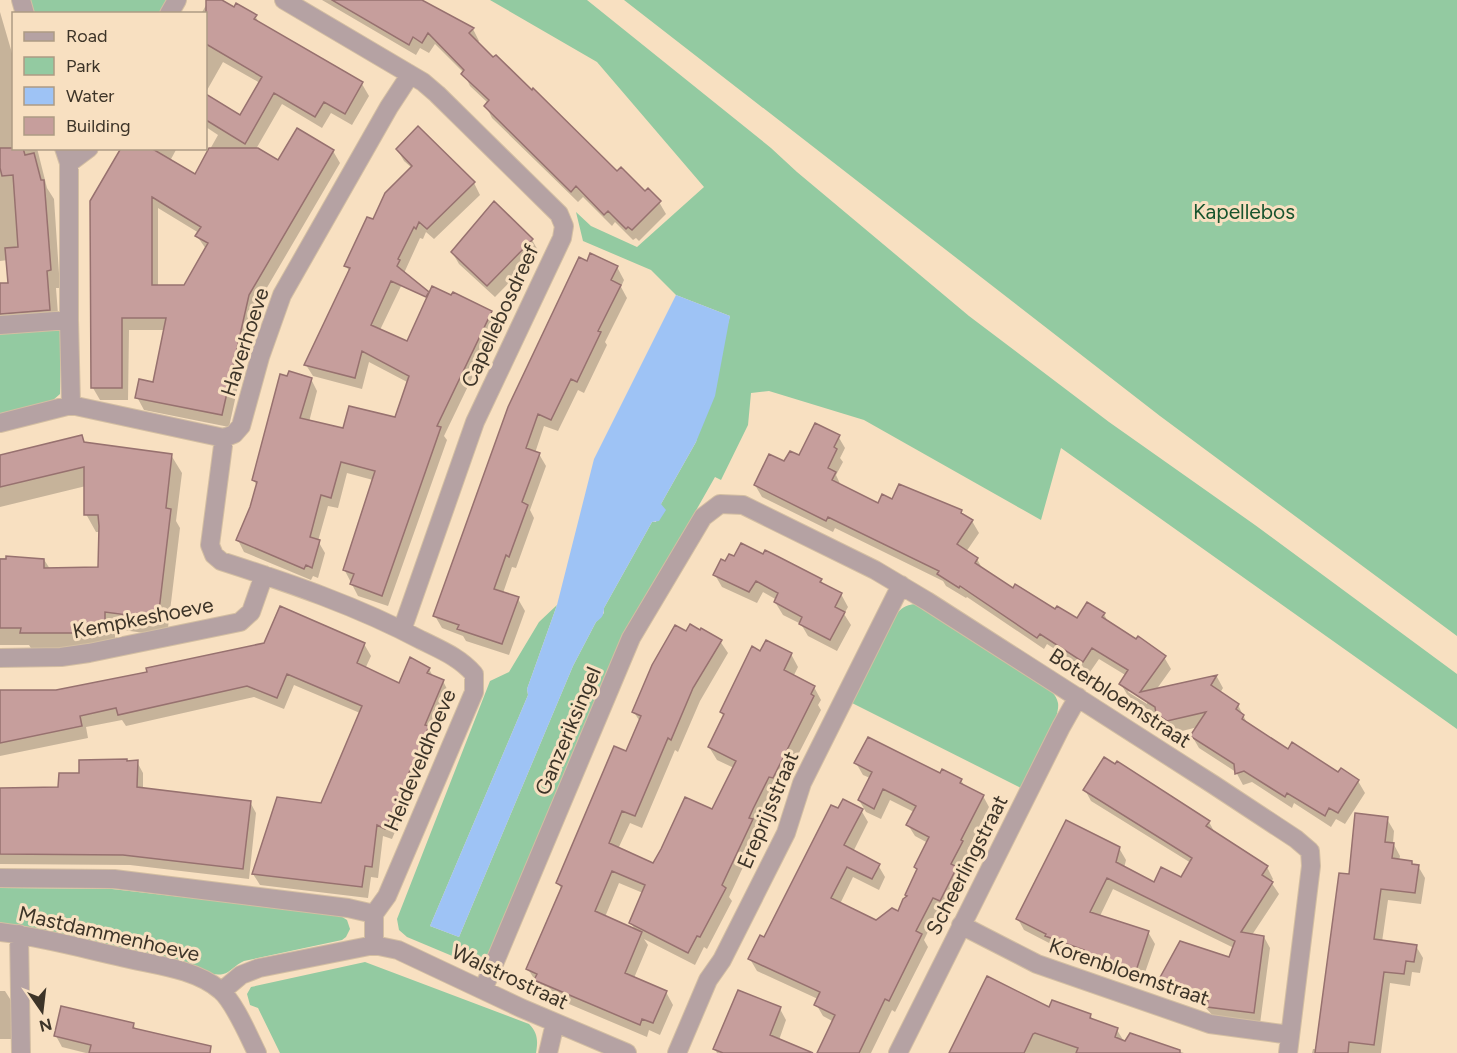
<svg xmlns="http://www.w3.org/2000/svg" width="1457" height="1053" viewBox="0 0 1457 1053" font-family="Figtree,sans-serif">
  <rect width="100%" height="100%" fill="#f8e0c1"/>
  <!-- green -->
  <path fill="#93caa1" d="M30,0H168L159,14L34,13Z
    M490,0H587L771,148L797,172L969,316L1109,422L1255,525L1457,674V729L1061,448L1041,520L864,420L769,391L751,393L748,425L721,480L715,477L628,630L488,957L484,962L478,960L469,963L407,937L399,930L397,919L490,681L509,672L539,622L557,605L527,689L528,695L430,926L459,937L573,666L596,622L604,613V608L652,522H656L661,504L696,442L730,316L676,295L651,270L583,241L576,212L591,226L637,247L704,187L597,62Z
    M624,0H1457V636L1160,416Z
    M61,326L60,394L52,401L0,414V330Z
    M915,604L1044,685C1050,690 1056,694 1058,703C1061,720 1030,771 1021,788L852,703L895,616C901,608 905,605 915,604Z
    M0,888L112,889L339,915L347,920L350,929L346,937L342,940L244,961C237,964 234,968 228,972C216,979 202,970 191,964L0,923Z
    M365,962L529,1024C538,1033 538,1041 536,1053H280L258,1008L250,1005L247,994L251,987Z"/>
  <!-- water -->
  <path fill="#9ec3f5" d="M676,295L730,316L715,396L696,442L661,504L666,510L659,521L652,522L604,608C604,615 602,618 596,622L573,666L459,937L430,926L528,695L527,689L557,605L594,459Z"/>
  <!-- shadow -->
  <path fill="#0003" fill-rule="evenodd" d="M209,0H219L235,9L255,16L260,24L362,84L369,96L352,125L331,113L322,128L282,104L256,149L279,162L333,151L340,163L255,308L229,427L144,410L137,397L154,384L165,330H129L128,400H100L93,388L123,148H177L170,161L195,176L218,135L206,127V96L241,117L260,83L223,62L206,92V14H201ZM158,208L199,233L197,236L206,249L185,286H158Z
    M322,0L421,1L473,29L479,41L477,43L617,173L659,202L666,214L639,241L636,238L633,240L615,222L612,226L583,197L578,202L492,118L486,106L488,103L470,86L464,73L435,44L429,53L420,48L416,55Z
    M0,12L14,60V148H37L47,188L54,199L60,288H56L59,327L0,332V285L10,284L8,260L0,261Z
    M397,149L474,183L480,195L434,239L426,232L423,239L420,238L405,271L403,282L380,330L408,343L491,313L498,324L444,436L447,440L388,606L358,596L344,569L373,480L347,473L338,508L328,506L318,541L325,553L318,578L313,576L311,580L244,552L238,540L252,508L257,486L253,479L311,379L317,391L309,422L344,430L396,419L409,383L369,362L362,389L313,376L306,365L350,272L346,266L373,221L412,168L404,161Z
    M494,203L532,240L539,252L495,297L459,264L452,252Z
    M588,263L617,267L624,280L621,287L627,298L605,342L607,345L584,393L578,390L558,431L544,426L535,453L539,454L546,466L530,510L534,518L516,568L512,567L503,593L518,599L525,611L509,655L466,641L463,636L442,628L435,616Z
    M838,436L845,448L840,458L843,462L836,475L841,486L878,505L893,501L961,512L963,516L972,521L979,533L966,552L977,559L983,570L1013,590L1077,620L1104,614L1109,624L1164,657L1171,669L1156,690L1217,677L1223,688L1220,693L1238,705L1248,725L1289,751L1358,781L1365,793L1345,824L1336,819L1331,827L1294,803L1292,808L1252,782L1243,785L1236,772L1199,748L1192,736L1198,727L1174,733L1165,726L1159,717L1128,696L1121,684L1127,676L1099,659L1090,672L1047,644L1044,649L967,597L966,598L946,586L943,581L835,528L833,532L762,497L755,485L785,463ZM1130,689L1147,700V704L1128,692Z
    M82,437L86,444L171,455L182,473L176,521L180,528L167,636L115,629V647L32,650L29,645H0V558H43L50,569L100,568V532H96L86,514V486L0,507V457Z
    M715,575L821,580L824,586L841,594L848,607L844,614L851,625L837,651L808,636L801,624L783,615L775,602L777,600L763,592L757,603L722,587Z
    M687,633L720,641L728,653L700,701L678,752L675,750L642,828L630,823L618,849L654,865L712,811L734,768L717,760L709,747L724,717L721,712L761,653L791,654L798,667L793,677L814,687L821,700L818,705L821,710L780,790L776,789L759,822L757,829L759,833L729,897L732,901L707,949L704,947L695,965L644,939L648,945L634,978L666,992L673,1005L660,1035L649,1030L647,1037L543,993L528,969L562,890L558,883L627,753L640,722L634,712ZM619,883L643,893L631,923L635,930L605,917Z
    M364,644L371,656L365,669L400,685L429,669L434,678L443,681L449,693L432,735L434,739L392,839L383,836L378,878L371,877L368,898L260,885L253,874L322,805L360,713L294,685L284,709L254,697L126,726L122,720L86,727L88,738L0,756V692H56Z
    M127,762H137L143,773V789L250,802L256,813L249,879L130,865L0,864V789H60L80,774Z
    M856,763L941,775L961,780L965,787L983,796L989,807L967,851L968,853L958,873L962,880L946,912L939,909L924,940L928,947L895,1012L892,1010L871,1053H818L834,1022L823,1016L816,1004L818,999L757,971L750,959L765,939L839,810H861L868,822L853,852L878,865L885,877L879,890L853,877L840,904L876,922L899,913L908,897L918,871L916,867L928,843L915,836L908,825L914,812L890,800L881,819L866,812L859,800L870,778L863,775Z
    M1085,790L1209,822L1215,833L1267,867L1273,879L1271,882L1279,894L1252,935L1264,937L1270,948L1260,1024L1215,1018L1204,1006L1166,993L1160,981L1230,959L1234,948L1113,889L1100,916L1148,932L1155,944L1141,984L1090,967L1086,959L1053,947L1051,944L1024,930L1018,919L1119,848L1126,860L1124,868L1155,884L1182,879L1191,863L1091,801Z
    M1387,819L1394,831L1393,843L1400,856L1399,861L1411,862L1413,866H1418L1425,878L1421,904L1388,900L1382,942L1416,946L1423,958L1420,973L1412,972L1410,986L1390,983L1381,1053H1312L1313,1049H1317L1350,876Z
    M0,991H5L12,1002V1039H0Z
    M780,1009L786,1020L779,1040L809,1053H717L715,1049Z
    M1050,1009L1090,1015L1094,1022L1117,1030L1125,1043L1130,1034L1184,1053H951Z
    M133,1024L136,1030L198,1053H86L62,1047L56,1036Z"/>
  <!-- building -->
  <path fill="#c69e9c" stroke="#97716f" stroke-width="1.5" fill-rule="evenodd" d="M206,0H222L234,7L236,3L257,15L254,19L363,82L345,114L324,102L315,117L274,93L245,144L206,120V94L240,115L262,77L206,44Z
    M332,0H422L474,28L469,33L493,57L496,55L532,90L533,88L617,171L621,167L645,191L648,188L661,201L632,230L628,227L626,229L608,211L604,215L576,186L571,192L484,106L489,100L461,74L464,70L428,33L422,43L413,37L409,45Z
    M418,126L475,182L427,229L419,222L416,229L414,227L398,259L400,260L397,266L429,292L426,297L391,281L371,325L407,341L432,286L451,295L453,292L492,311L437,426L441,427L382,596L350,584L354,574L343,570L375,471L341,462L331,498L321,495L310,537L320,540L312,568L306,565L304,569L236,540L250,507L257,482L252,480L280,374L287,376L289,371L312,378L300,418L343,428L349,406L395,417L409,376L362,351L355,378L304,365L350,268L344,266L367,217L373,219L385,193L412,166L396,149Z
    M297,128L334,150L249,295L222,415L135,398L139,379L153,382L166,318H122V388H91L90,201L121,148H151L195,174L209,148H258L278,160ZM152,197L201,227L195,236L208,243L184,285H152Z
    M0,148H23L25,155L34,153L41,180H44L51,270L47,271L50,310L0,314V283H8L5,248L18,247L13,175L2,176L0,168Z
    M494,201L533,239L487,286L451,252Z
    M590,253L618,266L611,280L621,285L598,331L601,332L577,382L571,379L551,420L538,414L526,448L540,453L522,502L528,505L509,557L506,555L494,589L519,597L502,644L457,629L459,625L433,616L508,407L579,257L587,261Z
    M815,423L840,435L834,447L837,449L828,468L836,472L832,480L878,503L882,494L892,499L899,484L962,510L961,513L973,520L957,544L978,558L975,563L1013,588L1015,584L1055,609L1057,606L1077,618L1087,602L1105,613L1102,617L1136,639L1138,636L1166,656L1140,692L1217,675L1211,685L1239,704L1236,709L1244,715L1242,719L1288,749L1292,742L1338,772L1341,768L1359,780L1338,813L1329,808L1325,816L1287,793L1285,797L1244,771L1235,774L1234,764L1190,736L1206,712L1167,721L1156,714L1155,707L1119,684L1128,670L1092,648L1083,662L1040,634L1037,638L960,586L959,588L937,574L939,571L828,517L826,521L754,485L769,454L784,461L790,451L799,455Z
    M82,435L84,442L172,454L166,508L171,509L158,619L105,612V630H77V633H20L21,628H0V559H6V556L44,559V568L98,567L99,526L98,515H84V467L0,487V455Z
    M741,543L763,554L765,550L777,556L822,579L820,582L842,593L835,607L845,612L830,640L799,624L802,617L774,602L778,593L756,581L749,592L713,575L721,559L725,561L729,554L734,556Z
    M280,606L365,643L357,663L399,683L410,657L430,668L427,673L444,680L425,725L429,726L385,829L377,825L372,867L365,866L362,887L252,874L277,797L321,803L362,706L287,674L277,698L247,686L118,715L116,708L80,716L82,726L0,743V690H56L147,672L146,668L264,643Z
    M690,624L700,630L701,628L722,640L693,688L671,740L668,738L635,816L622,811L609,843L653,863L661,849L685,797L712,809L736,761L708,747L724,714L720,712L752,646L760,651L766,640L792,653L784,670L815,686L811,694L814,696L773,778L769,777L753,809L749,818L753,819L722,885L726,888L700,937L697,936L688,953L629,923L645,885L612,871L595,911L642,932L625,973L667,991L653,1023L642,1019L640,1025L534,980L537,974L526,969L562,886L556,883L614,746L626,751L641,716L632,712L652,665L675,625L686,631Z
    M868,737L940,773L942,769L962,779L960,783L984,795L961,840L963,841L951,864L957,867L940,901L933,898L916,931L922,934L889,1001L885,999L859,1053H817L835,1015L814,1005L820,992L748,959L760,935L764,937L831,805L838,808L843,799L863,809L844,845L880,864L872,879L847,867L831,898L876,920L892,908L898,911L903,899L907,896L905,895L917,869L914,867L929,837L906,825L916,806L899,797L883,789L874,809L858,800L872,772L854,763Z
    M1104,757L1115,764L1117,761L1210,821L1206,826L1268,866L1262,875L1273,882L1241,932L1264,936L1254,1013L1207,1007L1208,1001L1200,1000V996L1158,981L1180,941L1229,957L1235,941L1107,878L1090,912L1149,931L1135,974L1082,955L1084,950L1045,936L1046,934L1016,919L1066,820L1120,847L1116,862L1154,882L1161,867L1181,877L1192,858L1083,790Z
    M127,759V761L138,760L137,787L251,801L243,869L123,855L0,854V788L58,787L59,773H79V760Z
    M1355,813L1388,817L1385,842L1394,843L1392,858L1412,861V864L1419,865L1415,893L1381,889L1374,939L1417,945L1414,962L1406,961L1404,974L1384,972L1374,1045L1349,1042L1348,1053H1315L1339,873L1349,874Z
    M987,976L1049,1007L1052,1000L1091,1014L1090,1018L1118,1028L1115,1037L1125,1041L1130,1033L1180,1050V1053H1076L1078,1048L1035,1033L1033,1034L1024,1053H949Z
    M738,990L781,1007L770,1035L813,1053H723L713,1049Z
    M61,1006L134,1023L133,1028L211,1046L210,1053H89L91,1045L54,1036Z"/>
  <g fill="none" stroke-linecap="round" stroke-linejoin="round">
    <defs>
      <path id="minor" d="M21,0L25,14
        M284,0L423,82L437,94L559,214L564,226L562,238L475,422L402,630
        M169,14L177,0
        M64,148L69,163V320
        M69,163L89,148
        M0,325L69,320L71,405L0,423
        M71,405L224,438
        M0,658L61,657L89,653L240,622L251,612L264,575
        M0,878L114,879L348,908L374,914
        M961,925L1037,964L1210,1024L1290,1035
        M0,932C41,937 81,948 121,957C153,965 194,968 220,990C234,1001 249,1037 257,1053
        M19,934L21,1053
        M374,945V914L387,896L474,692V674C459,657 441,650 421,640C357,606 289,583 221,561L214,555L210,545L224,438L234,434L241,426L260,357L282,295L389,107L410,75
        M483,990L631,638L703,517L720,504L743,505L875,570L927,601L1214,785L1296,839L1310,851L1311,866L1288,1053
        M222,991L241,975L259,968L374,945L398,950L521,1008L627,1053
        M548,1053L555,1023
        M677,1053L708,980L722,960L786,833L802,783L901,585
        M898,1053L1061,727L1078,697"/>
    </defs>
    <!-- minor casing -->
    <use href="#minor" stroke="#d3bea2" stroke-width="20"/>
    <!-- minor -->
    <use href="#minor" stroke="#b5a2a3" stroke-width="18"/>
  </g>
  <g text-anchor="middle" stroke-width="6" stroke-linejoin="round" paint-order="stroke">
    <!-- park labels -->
    <g font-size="21" fill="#17542e" stroke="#f8e0c1">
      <text x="1244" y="219">Kapellebos</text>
    </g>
    <!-- street labels -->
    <g font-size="21" fill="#3d3428" stroke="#f8e0c1">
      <text transform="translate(500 316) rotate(-65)" y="7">Capellebosdreef</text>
      <text transform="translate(245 342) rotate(-72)" y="7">Haverhoeve</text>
      <text transform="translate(143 618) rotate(-11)" y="7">Kempkeshoeve</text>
      <text transform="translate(1120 698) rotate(33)" y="7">Boterbloemstraat</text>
      <text transform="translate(568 731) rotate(-67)" y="7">Ganzeriksingel</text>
      <text transform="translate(420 760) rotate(-67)" y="7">Heideveldhoeve</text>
      <text transform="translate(768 810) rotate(-67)" y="7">Ereprijsstraat</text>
      <text transform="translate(967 865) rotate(-63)" y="7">Scheerlingstraat</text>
      <text transform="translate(109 934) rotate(13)" y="7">Mastdammenhoeve</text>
      <text transform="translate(1129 972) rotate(19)" y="7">Korenbloemstraat</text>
      <text transform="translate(510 977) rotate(25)" y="7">Walstrostraat</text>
    </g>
  </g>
  <!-- legend -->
  <rect x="12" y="12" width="195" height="138" fill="#f8e0c1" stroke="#ad9b84" stroke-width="1.5"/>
  <rect x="24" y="32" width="30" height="9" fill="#b5a2a3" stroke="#ad9b84" stroke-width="1.5"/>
  <text x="66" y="42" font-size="18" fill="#3d3428">Road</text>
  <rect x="24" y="57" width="30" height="18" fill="#93caa1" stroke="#ad9b84" stroke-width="1.5"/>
  <text x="66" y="72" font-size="18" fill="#3d3428">Park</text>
  <rect x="24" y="87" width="30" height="18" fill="#9ec3f5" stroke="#ad9b84" stroke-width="1.5"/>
  <text x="66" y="102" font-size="18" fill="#3d3428">Water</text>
  <rect x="24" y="117" width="30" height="18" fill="#c69e9c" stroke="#ad9b84" stroke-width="1.5"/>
  <text x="66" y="132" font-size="18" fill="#3d3428">Building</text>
  <!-- north arrow -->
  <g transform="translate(42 1011) rotate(166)" stroke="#f8e0c1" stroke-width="4.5" paint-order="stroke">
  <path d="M0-4.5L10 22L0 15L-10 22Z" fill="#3d3428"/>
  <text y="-9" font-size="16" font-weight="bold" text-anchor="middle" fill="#3d3428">N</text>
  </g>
</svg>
